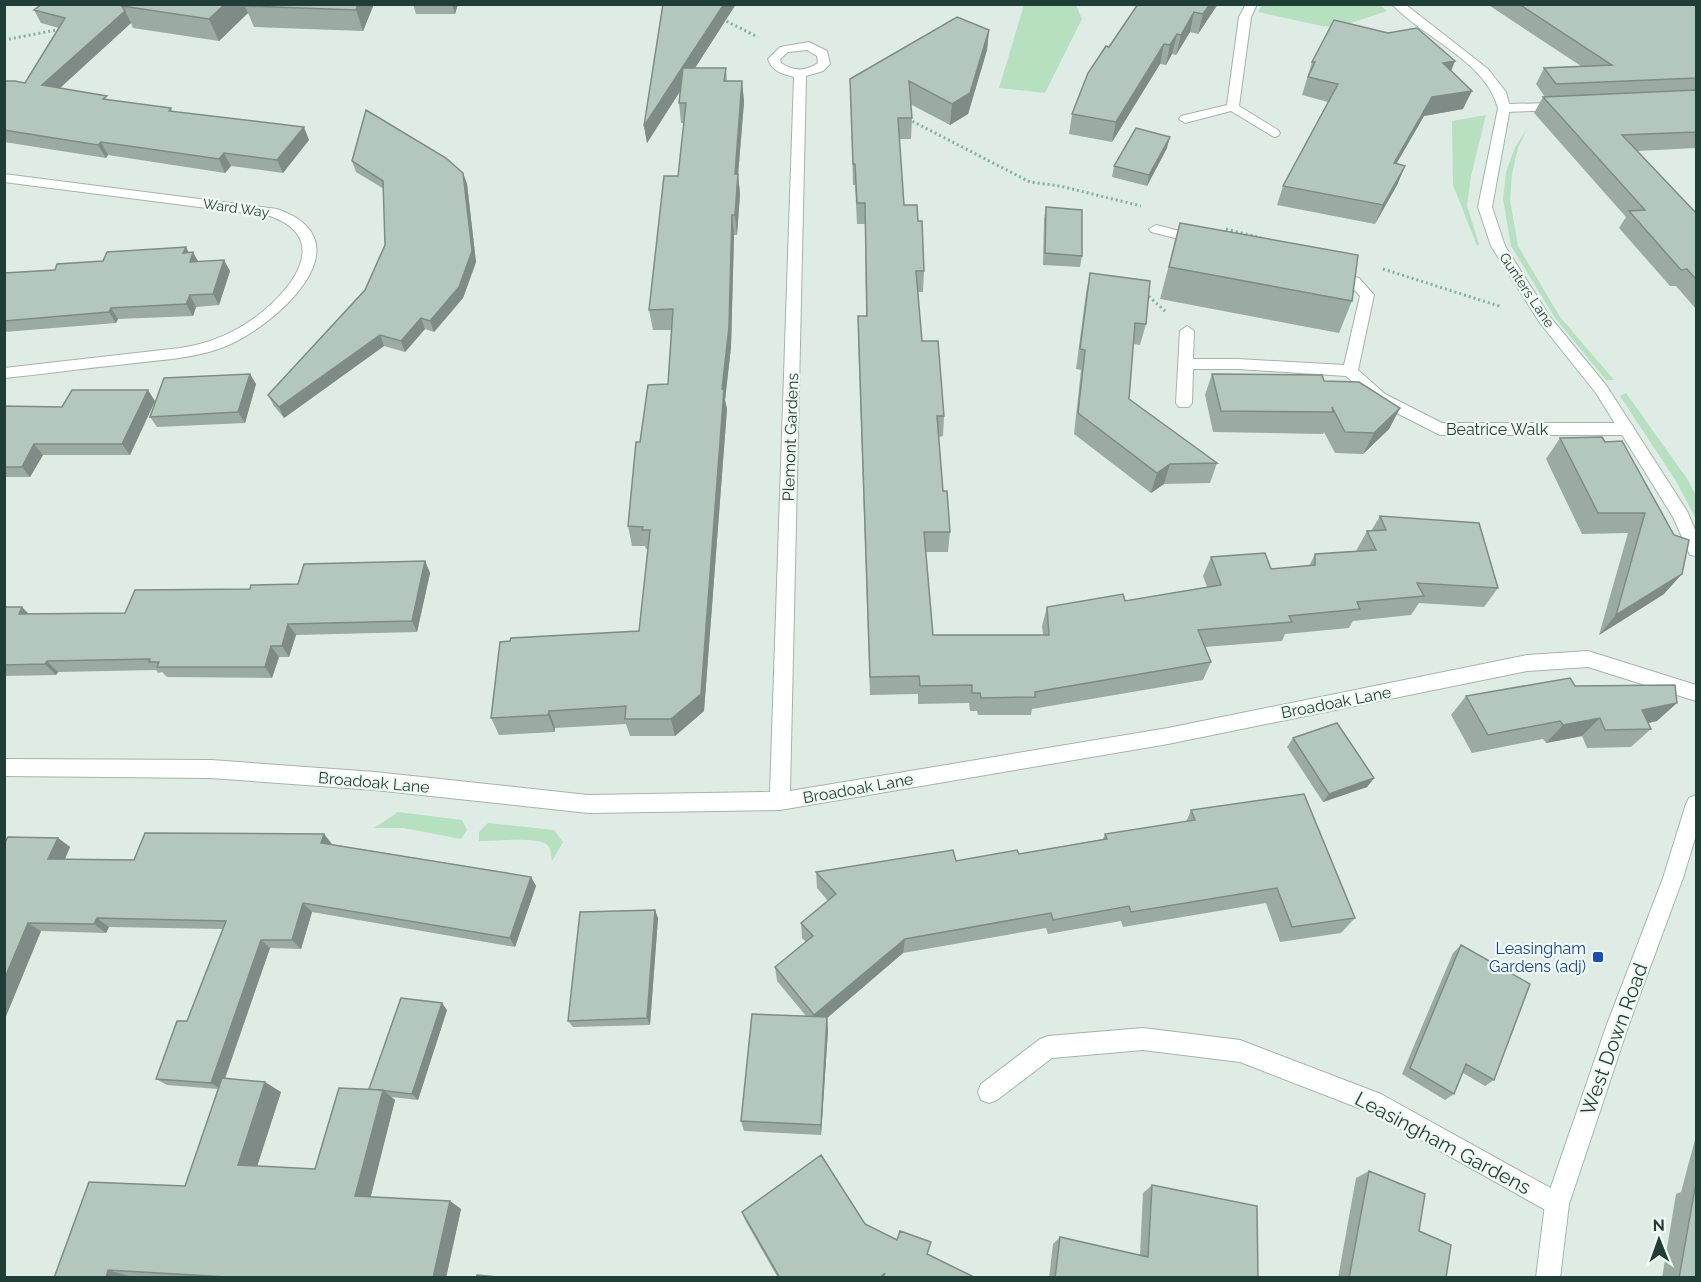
<svg xmlns="http://www.w3.org/2000/svg" width="1701" height="1282" viewBox="0 0 1701 1282" font-family="Raleway,sans-serif">
  <rect width="100%" height="100%" fill="#dfece6"/>
  <!-- green -->
  <path fill="#b6e0c0" d="M1263,4L1380,5L1387,11L1345,25L1346,28L1322,26L1258,12Z
    M1024,5H1076L1082,19L1045,93L999,88Z
    M1486,115L1471,176L1467,206L1479,244L1477,246L1453,185L1452,121Z
    M1527,129L1518,148L1512,174L1510,200L1518,246L1560,317L1614,380H1606L1555,318L1511,246L1503,199L1506,172L1515,147Z
    M1626,393L1688,480L1696,496V519L1676,481L1620,396Z
    M398,812L462,820L467,830L461,839L404,828H374Z
    M488,823L554,830L563,842L552,861C551,855 552,848 546,844C536,837 493,841 479,841V832Z"/>
  <g fill="none" stroke-linecap="round" stroke-linejoin="round">
    <defs>
      <path id="street" d="M1246,4H1257L1251,17L1239,106L1278,130L1280,133L1278,136L1274,137L1231,111L1185,123L1179,119L1181,116L1227,105L1239,17Z
        M809,42L827,51L830,64L823,71L806,76L790,791L1168,728L1527,655L1588,651L1696,685V701L1588,667L1527,671L1168,744L780,810L588,813L375,790L211,778L4,776V759L211,760L375,772L588,795L770,792L794,77C782,74 772,71 768,59L780,47ZM807,50L817,56L818,63C806,71 794,72 781,63L780,59L788,52Z
        M1560,103L1564,104L1566,107L1564,110L1504,112L1498,108L1504,104Z
        M4,174L277,209C372,242 272,330 221,348C191,359 158,360 127,364C86,368 45,374 4,378V368L180,348C200,345 219,339 237,329C276,308 343,242 270,216L4,182Z
        M1156,225L1204,237L1206,240L1199,244L1151,232L1149,229Z
        M1331,270L1359,278L1374,295L1358,370L1385,394L1442,423H1626L1632,425L1634,429L1632,433L1626,435H1440L1375,402L1346,376L1238,369H1193L1192,403L1189,407H1179L1176,403L1180,331L1187,326L1194,331L1193,359H1238L1344,365L1360,296L1349,284L1326,278L1324,275L1326,272Z
        M1143,1028L1240,1040L1381,1094L1565,1196L1569,1204L1565,1212L1557,1216L1549,1212L1374,1114L1240,1062L1143,1050L1052,1058L997,1100L989,1103L981,1100L978,1092L981,1084L1040,1039L1048,1036Z"/>
      <path id="secondary" d="M1392,4H1405L1488,69L1506,92L1510,108L1492,207L1505,246L1550,317L1606,385L1687,511L1696,532V556L1690,555L1673,517L1596,393L1540,323L1491,246L1478,207L1498,108C1486,61 1423,38 1392,4Z
        M1696,795V835L1683,878L1628,1027L1569,1204L1560,1278H1536L1545,1204L1606,1027L1663,878L1686,804L1689,798Z"/>
    </defs>
    <!-- street casing -->
    <use href="#street" stroke="#a2b4ad" stroke-width="2"/>
    <!-- secondary casing -->
    <use href="#secondary" stroke="#9db9ae" stroke-width="2"/>
    <!-- path -->
    <path stroke="#7db3a1" stroke-width="3" stroke-dasharray="2 3" stroke-linecap="butt" d="M722,19L758,37
      M4,40L62,29
      M908,119L1030,182L1060,186L1141,206
      M1226,229L1265,239
      M1383,269L1502,307
      M1145,293L1166,312"/>
    <!-- street -->
    <use href="#street" fill="#fff" fill-rule="evenodd"/>
    <!-- secondary -->
    <use href="#secondary" fill="#fff" fill-rule="evenodd"/>
  </g>
  <!-- wall -->
  <path fill="#9baba4" d="M42,4H374L363,31L254,27L248,13L219,41L133,28L131,23L60,88L109,100L171,108L172,111L309,140L283,173L231,166L225,173L108,155L106,158L4,142V81L25,83L59,28L41,23L34,10Z
    M413,4H458L455,14H416Z
    M663,4H736L695,68H726L727,81H742L744,102L738,175L740,194L737,235H734L731,347L725,400L727,409L704,711L675,736H630L626,724L555,728V732L499,735L491,718L500,642L510,641L511,638L639,631L648,549H646L645,546H632L628,526L636,442H640L648,385L668,384L671,330H653L649,310L664,176H678L684,123H681L679,103L680,91L647,143L644,126Z
    M1138,4H1218L1198,34L1190,32L1176,55L1172,54L1166,65L1160,64L1112,142L1069,134L1072,114L1109,47Z
    M1487,4H1696V148L1637,151L1696,213V309L1676,286H1670L1619,228L1626,217L1534,113L1543,97H1545L1536,84L1544,68L1581,66Z
    M989,30L987,50L968,114L950,125L910,104L912,118L911,139H899L904,205L918,221L924,271L923,292H918L922,341L944,416L943,436L939,437L943,491L950,532L948,552H926L933,635H1043L1042,626L1047,607L1125,601L1207,587L1203,576L1211,557L1271,569L1309,566L1315,554L1356,551L1367,531H1371L1380,516L1498,588L1484,607L1419,603L1411,615L1353,621L1349,628L1285,634L1282,641L1205,647L1211,662L1203,680L1032,709L1031,715H978L977,711H970L969,703L918,704V694L870,695L858,337V316H866L865,224H857L855,185H853L850,79Z
    M1455,61L1451,71L1463,109L1424,116L1397,163L1405,166L1397,185L1375,224L1277,205L1283,186L1328,102L1302,95L1312,62Z
    M1167,148L1147,186L1112,177L1114,166Z
    M352,161L463,173L467,184L476,262L463,298L434,332L425,329L405,352L384,346L284,418L274,406L268,395L365,290L385,245L384,189L356,172Z
    M1046,207L1082,256L1080,267L1043,265L1044,219Z
    M1180,223L1352,301L1339,333L1160,299Z
    M189,253L198,261L230,271L219,305L196,307L193,316L118,319L116,323L4,332V273L55,270L103,261Z
    M1090,273L1146,324L1140,345L1133,344L1129,399L1217,463L1210,483L1164,484L1151,493L1074,434L1081,370L1076,369L1086,293Z
    M250,374L256,384L245,423L157,427L150,417Z
    M1212,374L1324,381L1400,408L1389,429L1363,454L1335,453L1324,432L1323,434L1213,432L1205,395Z
    M155,401L130,455H43L30,477H4V406L62,407Z
    M1560,438L1605,442L1674,535L1664,594L1599,635L1628,533L1582,534L1546,459Z
    M425,561L430,573L417,632L296,635L289,657H279L272,678L167,677L162,672L158,673L156,670L58,672L56,675L4,676V607L29,614L125,613L250,589L298,584Z
    M1575,686L1657,721L1648,723L1651,729L1631,747L1587,748L1582,736L1546,743L1543,739L1472,753L1451,715L1466,696Z
    M1293,738L1374,778L1367,787L1323,802L1287,747Z
    M1191,810L1355,918L1341,933L1280,942L1266,903L1123,927L1121,921L1048,934L1046,928L903,953L827,1018L828,1030L821,1135L744,1131L741,1121L806,1016L777,981L775,967L806,942L802,938L801,923L828,901L817,888L816,872L956,861L1019,854L1103,839L1105,834L1186,822Z
    M324,834L331,844L531,877L536,886L515,947L312,912L301,949L270,948L225,1079L281,1092L257,1166L315,1169L370,1090L447,1010L418,1100L391,1097L395,1100L370,1197L450,1201L461,1209L446,1278H154L129,1276V1278H54L185,1186L218,1089L167,1085L156,1079L187,1021L223,929L109,927L106,933L41,931L4,1021L8,837L58,838L70,847L65,859L134,860Z
    M658,918L650,1025L573,1027L568,1021Z
    M1461,945L1494,1080L1485,1086L1463,1073L1454,1094L1445,1100L1402,1074L1453,953Z
    M1696,1136V1278H1662L1676,1194L1681,1192Z
    M1369,1171L1419,1231L1446,1278H1338L1356,1178Z
    M1152,1185L1258,1278H1049L1053,1244L1060,1237L1140,1255L1143,1193Z
    M742,1212L865,1224L976,1278H778L745,1220Z"/>
  <!-- shaded-wall -->
  <path fill="#7e8b86" d="M225,4H254L245,6L248,13L219,41L209,19Z
    M358,4H374L363,31L356,10Z
    M452,4H458L455,14Z
    M724,4H736L647,143L644,126Z
    M1210,4H1218L1198,34L1203,14Z
    M125,11L131,23L49,98L42,85Z
    M1194,12L1190,32L1176,55L1181,35Z
    M989,30L987,50L968,114L950,125L952,104Z
    M1177,34L1172,54L1166,65L1170,45Z
    M1164,44L1160,64L1112,142L1116,122Z
    M1455,61L1447,80L1443,63Z
    M742,81L744,102L738,175L740,194L737,235L735,215V174Z
    M1472,91L1463,109L1424,116L1386,181L1394,163L1432,97Z
    M304,127L309,140L283,173L277,160Z
    M1170,137L1167,148L1147,186L1149,175Z
    M101,142L108,155L106,158L98,145Z
    M224,153L231,166L225,173L219,159Z
    M1405,166L1397,185L1375,224L1383,205Z
    M463,173L467,184L476,262L463,298L434,332L430,321Z
    M732,215L734,235L731,347L725,400L727,409L704,711L675,736L671,719L722,389Z
    M186,247L191,257L193,252L199,263L190,262L183,253Z
    M224,260L230,271L219,305L213,294Z
    M190,295L196,307L193,316L186,304Z
    M111,308L118,319L116,323L109,312Z
    M421,318L425,329L405,352L401,341Z
    M380,335L384,346L284,418L279,407Z
    M250,374L256,384L245,423L238,412Z
    M148,390L155,401L130,455L122,444Z
    M1400,408L1389,429L1363,454L1374,433Z
    M34,444L43,455L30,477L22,467Z
    M1170,464L1164,484L1151,493L1157,473Z
    M425,561L430,573L417,632L412,621Z
    M1682,574L1664,594L1599,635L1616,615Z
    M22,607L33,618L19,614Z
    M288,624L296,635L289,657L282,646Z
    M271,646L279,657L272,678L265,667Z
    M47,661L58,672L56,675L45,664Z
    M1677,703L1657,721L1623,728L1642,710Z
    M549,711L555,728V732L548,715Z
    M1600,718L1582,736L1546,743L1563,725Z
    M1374,778L1367,787L1323,802L1329,794Z
    M324,834L332,844L329,852L321,843Z
    M58,838L70,847L61,868L48,859Z
    M531,877L536,886L515,947L510,938Z
    M303,903L312,912L301,949L292,940Z
    M655,910L658,918L650,1025L647,1018Z
    M97,918L109,927L106,933L94,924Z
    M28,923L41,931L4,1021V980Z
    M905,939L903,953L827,1018L828,1030L821,1135L814,1015Z
    M261,940L270,948L221,1089L211,1083Z
    M442,1003L447,1010L418,1100L412,1094Z
    M265,1082L281,1092L255,1173L238,1165Z
    M383,1090L395,1100L369,1204L355,1196Z
    M450,1201L461,1209L446,1278H433Z
    M108,1270L129,1276V1278H106Z"/>
  <!-- building -->
  <path fill="#b4c7bf" stroke="#7e8b86" stroke-width="1.5" d="M42,4H124L122,6L125,11L42,85L107,96L103,99L171,108L169,111L304,127L277,160L224,153L219,159L101,142L98,145L4,130V81H15L25,83L65,18L34,10Z
    M124,4H225L209,19L122,6Z
    M245,4H358L356,10L245,6Z
    M663,4H724L644,126Z
    M1138,4H1210L1203,14L1194,12L1181,35L1177,34L1170,45L1164,44L1116,122L1072,114L1088,73L1106,46L1109,47Z
    M1519,4H1696V78L1556,84L1544,68L1612,65Z
    M957,17L989,30L970,93L952,104L909,81L912,118H898L904,205H917L918,221H922L924,271H916L922,341H938L944,416H937L943,491H947L950,532H924L933,635H1049L1047,607L1123,594L1125,601L1221,585L1211,557L1265,553L1271,569L1315,565V554L1376,550L1367,531L1386,530L1380,516L1479,523L1498,588L1417,583L1424,596L1357,602L1360,609L1289,616L1292,622L1198,630L1211,662L1035,692V697L981,698L980,693H972V685L920,686L919,676L870,677L858,316H867L865,203H857L855,164H853L850,79Z
    M1334,20L1388,33L1417,28L1455,61L1443,63L1472,91L1432,97L1394,163L1405,166L1383,205L1283,186L1338,84L1308,77L1315,62H1312Z
    M683,68H726L724,81H742L735,174H738L735,215H732L729,327L722,389H724L701,694L671,719H625L626,706L549,711L548,715L491,718L500,642L510,641L511,638L639,631L650,530H642L643,527L628,526L636,442H640L648,385L668,384L673,309L649,310L664,176H678L686,103H679Z
    M1696,90V132L1622,135L1696,213V279L1687,269L1681,270L1629,211L1645,210L1543,97Z
    M366,110L446,158L463,173L472,251L459,287L430,321L421,318L401,341L380,335L279,407L268,395L365,290L385,245L383,181L352,161Z
    M1136,128L1170,137L1149,175L1114,166Z
    M1046,207L1082,210V256L1045,253Z
    M1180,223L1358,255L1352,301L1169,267Z
    M186,247L183,253L193,252L190,262L224,260L213,294L190,295L186,304L111,308L109,312L4,321V273L55,270L57,264L103,261L107,252Z
    M1090,273L1150,281L1146,324L1135,323L1129,399L1217,463L1170,464L1157,473L1078,413L1085,350L1080,349Z
    M250,374L238,412L150,417L164,378Z
    M1212,374L1322,375L1324,381L1359,382L1400,408L1374,433L1345,432L1332,407L1333,412L1221,411Z
    M72,390H148L122,444H34L22,467H4V406L62,407Z
    M1602,437L1605,442L1622,441L1674,535L1689,540L1682,574L1616,615L1645,513H1598L1560,438Z
    M425,561L412,621L288,624L282,646H271L265,667H157L159,662H149L150,659L47,661L45,664L4,665V607H22L19,614L125,613L135,590L250,589L251,585L298,584L304,564Z
    M1570,678L1575,686L1675,685L1677,703L1642,710L1651,729L1605,730L1600,718L1563,725L1560,721L1488,735L1466,696Z
    M1337,723L1374,778L1329,794L1293,738Z
    M1304,794L1355,918L1292,927L1277,888L1131,912L1129,906L1053,920L1051,913L905,939L814,1015L775,967L813,936L801,923L836,894L816,872L953,850L956,861L1017,850L1019,854L1107,839L1105,834L1195,820L1191,810Z
    M145,833L324,834L321,843L531,877L510,938L303,903L292,940H261L211,1083L156,1079L177,1021H187L226,921L97,918L94,924L28,923L4,980V844L8,837L58,838L48,859L134,860Z
    M655,910L647,1018L568,1021L580,912Z
    M1461,945L1530,984L1494,1080L1466,1064L1454,1094L1410,1068Z
    M401,998L442,1003L412,1094L369,1089Z
    M752,1014L827,1017L821,1125L741,1121Z
    M222,1078L265,1082L238,1165L315,1169L339,1088L383,1090L355,1196L450,1201L433,1278H243L108,1270L106,1278H54L89,1182L185,1186Z
    M821,1155L865,1224L897,1240L900,1231L931,1242L927,1254L976,1278H883L885,1273L879,1278H780L742,1212Z
    M1369,1171L1425,1194L1419,1231L1451,1245L1446,1278H1349Z
    M1152,1185L1257,1206L1258,1278H1055L1060,1237L1148,1257Z
    M1695,1188L1696,1189V1278H1679Z
    M477,1275L507,1278H476Z"/>
  <!-- markers -->
  <rect fill="#1a4fb4" stroke="#f0f8f4" stroke-width="2" x="1592" y="951" width="12" height="12" rx="3"/>
  <g text-anchor="middle" stroke-width="4.5" stroke-linejoin="round" paint-order="stroke">
    <!-- far-street labels -->
    <g font-size="14" fill="#1f3e35" stroke="#f0f8f4">
      <text transform="translate(236 208) rotate(8)" y="5">Ward Way</text>
      <text transform="translate(1527 290) rotate(56)" y="5">Gunters Lane</text>
    </g>
    <!-- street labels -->
    <g font-size="16" fill="#1f3e35" stroke="#f0f8f4">
      <text x="1497" y="435">Beatrice Walk</text>
      <text transform="translate(790 437) rotate(-88)" y="6">Plemont Gardens</text>
      <text transform="translate(1336 702) rotate(-11)" y="6">Broadoak Lane</text>
      <text transform="translate(374 782) rotate(5)" y="6">Broadoak Lane</text>
      <text transform="translate(858 788) rotate(-10)" y="6">Broadoak Lane</text>
    </g>
    <!-- transit labels -->
    <g font-size="16" fill="#164399" stroke="#f0f8f4" text-anchor="end">
      <text x="1586" y="954">Leasingham<tspan x="1586" dy="18">Gardens (adj)</tspan></text>
    </g>
    <!-- near-street labels -->
    <g font-size="20" fill="#1f3e35" stroke="#f0f8f4">
      <text transform="translate(1614 1039) rotate(-70)" y="7">West Down Road</text>
      <text transform="translate(1443 1143) rotate(28)" y="7">Leasingham Gardens</text>
    </g>
  </g>
  <!-- border -->
  <rect width="1701" height="1282" fill="none" stroke="#1f3e35" stroke-width="12"/>
  <!-- north arrow -->
  <g transform="translate(1659 1240) rotate(359)" stroke="#f0f8f4" stroke-width="4.5" paint-order="stroke">
  <path d="M0-4.5L10 22L0 15L-10 22Z" fill="#1f3e35"/>
  <text y="-9" font-size="16" font-weight="bold" text-anchor="middle" fill="#1f3e35">N</text>
  </g>
</svg>
